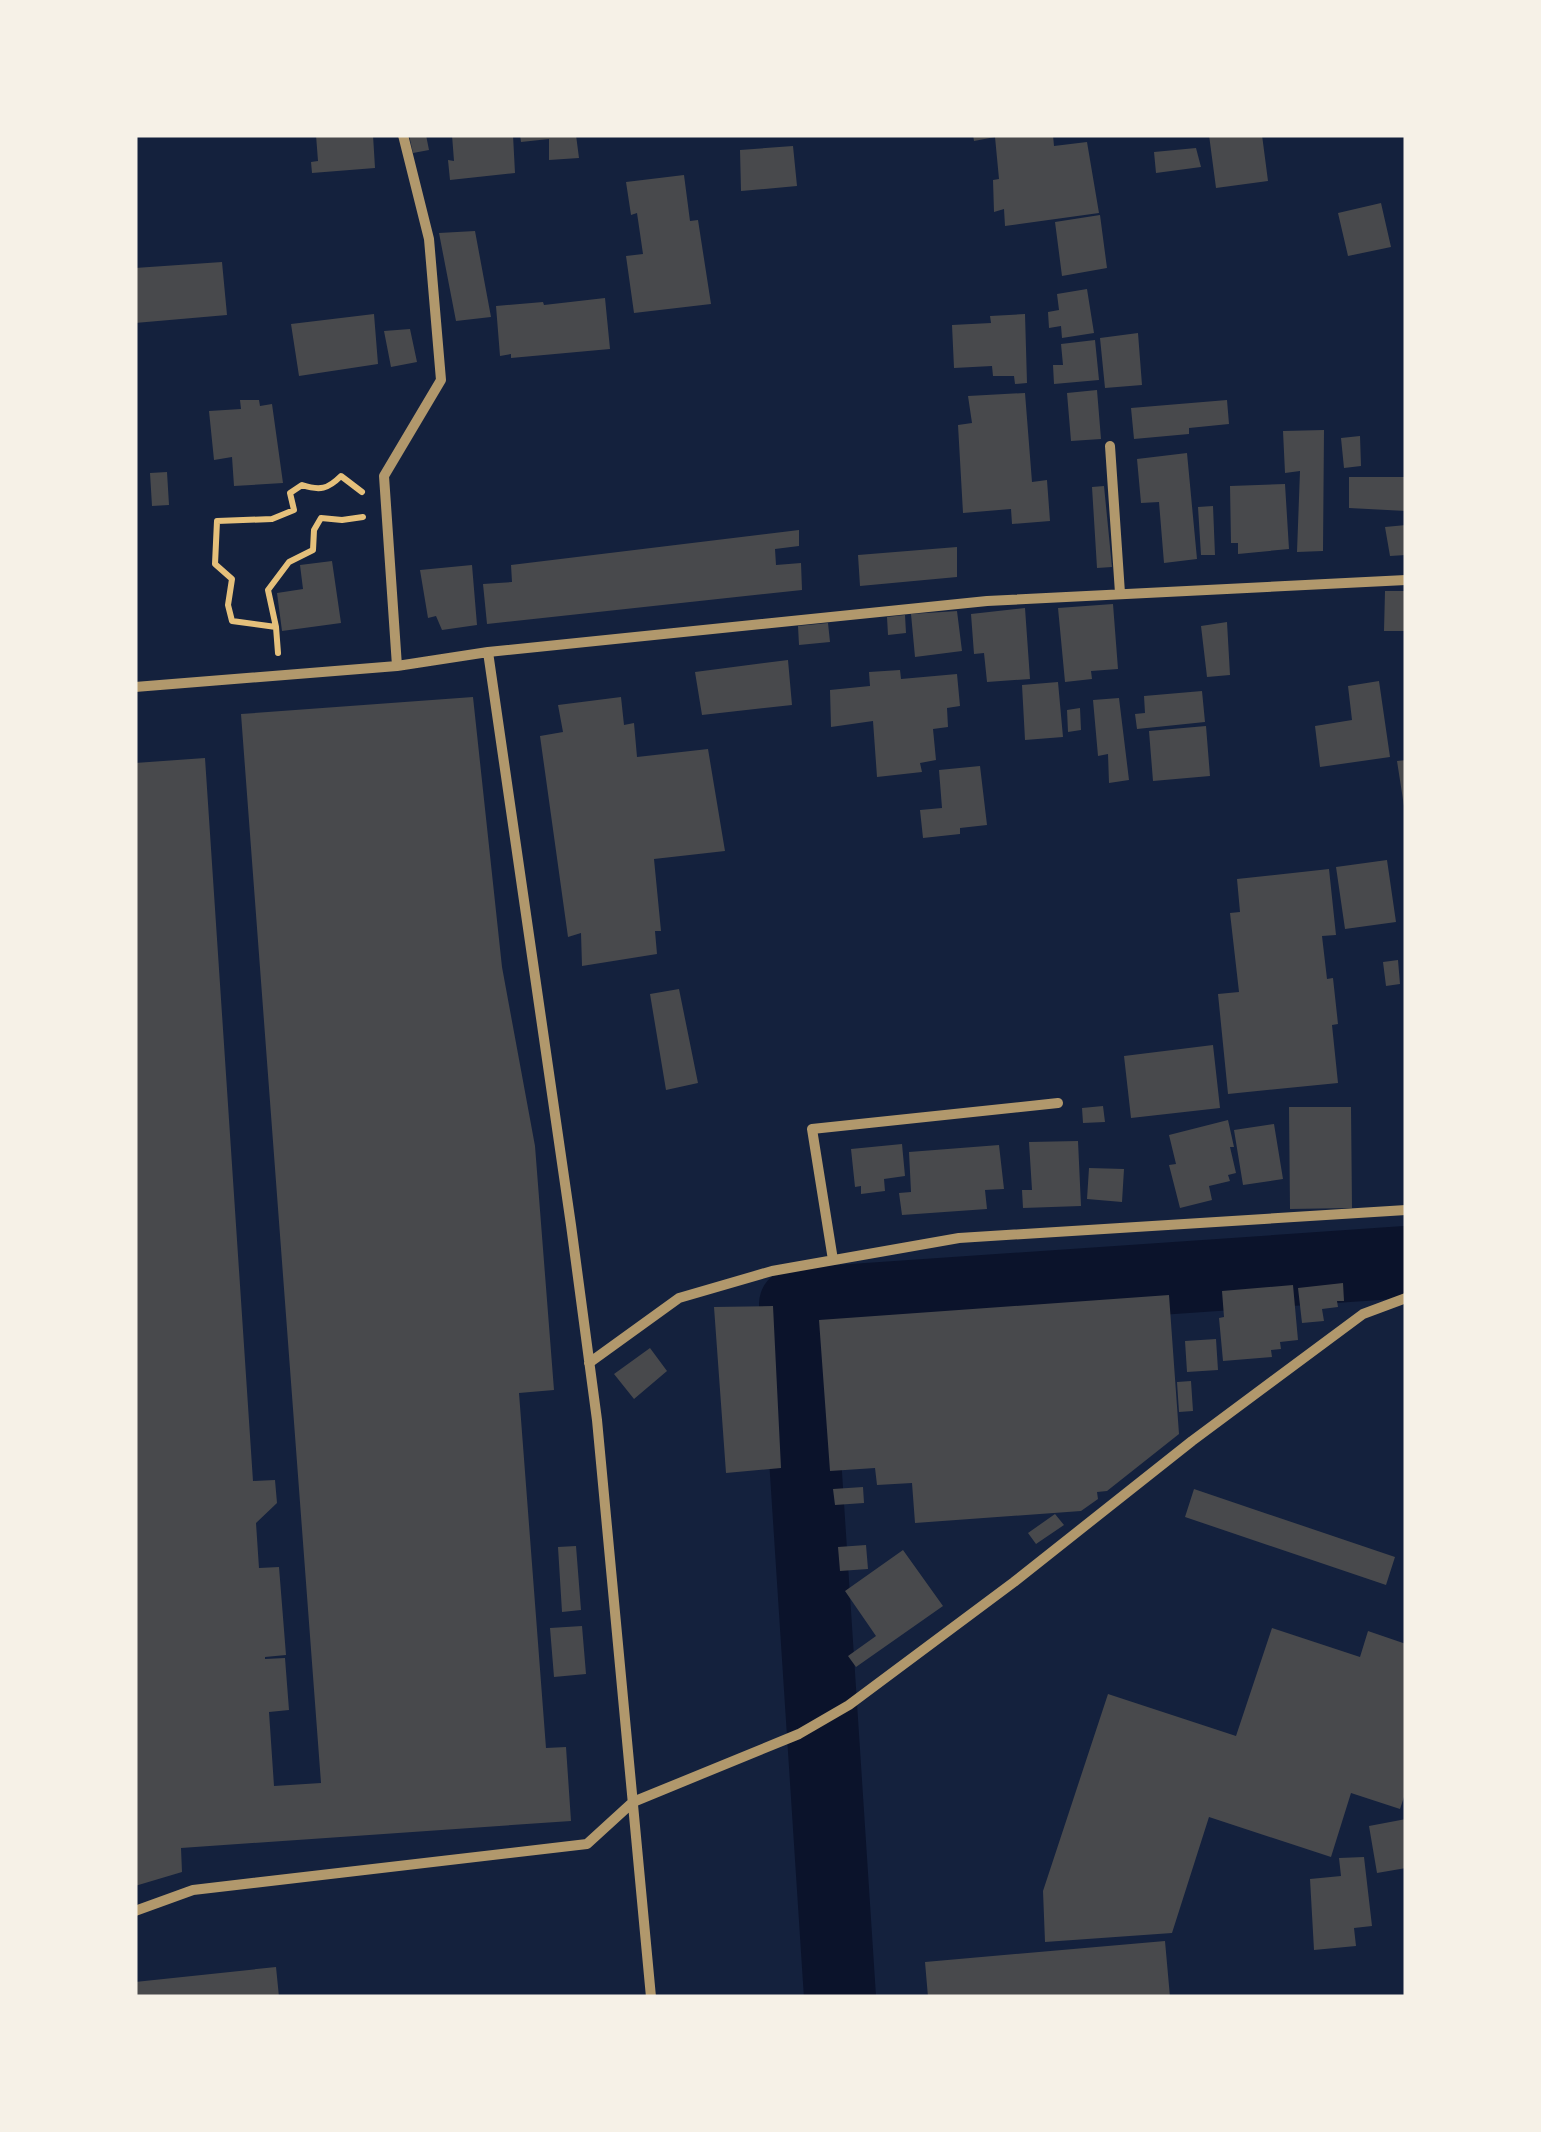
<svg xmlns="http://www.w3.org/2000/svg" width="1541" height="2132" viewBox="0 0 1541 2132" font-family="'Archivo Narrow',sans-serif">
  <rect width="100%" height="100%" fill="#14213d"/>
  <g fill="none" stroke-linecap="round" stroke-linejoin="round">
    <!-- river -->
    <path stroke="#0b132b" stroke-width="72" d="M840,1997L795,1304L1406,1262"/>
  </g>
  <!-- building -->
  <path fill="#48494c" d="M316,135H373L375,168L312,173L311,162L318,161Z
    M409,135H426L429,150L413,153Z
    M452,135H513L515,173L450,180L448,160L454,161Z
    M520,135H576L579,158L549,160V139L521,142Z
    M973,135H1053L1054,146L1087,142L1099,213L1005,226L1004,209L994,212L993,180L999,179L995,137L974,141Z
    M1209,135H1262L1268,181L1216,188Z
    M793,146L797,186L741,191L740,150Z
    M1196,148L1201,167L1156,173L1154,152Z
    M684,175L690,221L698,220L711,304L634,313L626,256L643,254L637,213L631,215L626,182Z
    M1381,203L1391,247L1348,256L1338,213Z
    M1100,215L1107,268L1062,276L1055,222Z
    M475,231L491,317L456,321L439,233Z
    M222,262L227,315L135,323V268Z
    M1087,289L1094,333L1062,338L1061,326L1049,328L1048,312L1059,310L1057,294Z
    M605,298L610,349L511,358V354L500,356L496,306L543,302L544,305Z
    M374,314L378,364L299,376L291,324Z
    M1025,314L1027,383L1015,384L1014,376H993L992,366L954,368L952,325L991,323L990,316Z
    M410,329L417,362L391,367L384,331Z
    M1138,333L1142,385L1105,388L1100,338Z
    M1095,340L1099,380L1054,384L1053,365H1063L1061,344Z
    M1097,390L1101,439L1071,441L1067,393Z
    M1025,393L1032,482L1047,480L1050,521L1012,524L1011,509L963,513L958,425L972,423L968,396Z
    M240,400H259L260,406L272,404L283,483L234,486L232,457L214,460L209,411L241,409Z
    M1227,400L1229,424L1189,428V434L1134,439L1131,408Z
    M1324,430L1323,551L1297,552L1300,471L1285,473L1283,431Z
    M1360,436L1361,466L1344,468L1341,438Z
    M1187,453L1197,559L1164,563L1159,502L1141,503L1137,459Z
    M167,472L169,505L152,506L150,473Z
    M1349,477H1406V511L1349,508Z
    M1285,484L1289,549L1238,554V543H1231L1230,486Z
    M1104,486L1112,567L1097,568L1092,487Z
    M1213,506L1215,555H1201L1198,507Z
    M1406,525V555L1390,556L1385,527Z
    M799,530V546L775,549L776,565L801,563L802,590L487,624L483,584L512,582L511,565Z
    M957,547V577L860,586L858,555Z
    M332,561L341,623L282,631L277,593L303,589L300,565Z
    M472,565L477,625L442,630L436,616L428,618L420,570Z
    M1385,591H1406V631H1384Z
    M1113,604L1118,669L1091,671L1092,679L1065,682L1058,608Z
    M1025,608L1030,679L987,682L984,653L974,654L971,614Z
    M957,611L962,651L915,657L911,614Z
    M905,615L906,633L888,635L887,617Z
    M1227,622L1230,675L1207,677L1201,626Z
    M828,623L830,642L799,645L798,626Z
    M788,660L792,705L702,715L695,672Z
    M900,670L901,679L957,674L960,706L947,708L948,727L933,729L936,760L920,763L922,772L877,777L873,721L831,727L830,690L870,686L869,672Z
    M1379,681L1390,757L1320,767L1315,726L1352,720L1348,686Z
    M1058,682L1063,737L1025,740L1022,685Z
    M1202,691L1205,722L1137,729L1135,714L1145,713L1144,696Z
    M473,697L502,967L535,1146L554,1390L519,1393L546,1748L566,1747L571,1821L181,1848L182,1872L135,1886V763L205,758L253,1481L275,1480L277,1503L256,1523L259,1568L279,1567L286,1655L265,1657V1659L285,1658L289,1710L269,1712L274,1786L321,1783L241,714Z
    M621,697L624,725L634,723L637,757L708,749L725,851L654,859L661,931H655L657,954L582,966L581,933L568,937L540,736L563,732L558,705Z
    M1119,698L1129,780L1109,783L1108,754L1098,756L1093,700Z
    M1080,708L1081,730L1068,732L1067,710Z
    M1206,726L1210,776L1153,781L1149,731Z
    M1406,760V806H1404L1397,761Z
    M980,766L987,825L960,828V834L923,838L920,810L942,808L939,770Z
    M1387,860L1396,922L1345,929L1336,867Z
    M1329,869L1336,935L1322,936L1327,979L1333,978L1338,1024L1332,1025L1338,1083L1228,1094L1218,994L1239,992L1230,913L1240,912L1237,879Z
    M1398,960L1400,984L1386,986L1383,962Z
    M679,989L698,1083L666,1090L650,994Z
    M1213,1045L1220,1108L1131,1118L1124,1056Z
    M1103,1106L1105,1122L1083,1123L1082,1108Z
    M1289,1107H1351L1352,1208L1290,1209Z
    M1228,1120L1234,1147H1230L1236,1173L1228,1175L1230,1181L1209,1186L1212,1200L1180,1208L1169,1165L1176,1164L1169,1135Z
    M1274,1124L1283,1179L1243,1185L1234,1130Z
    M1078,1141L1081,1206L1023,1208L1022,1190H1032L1029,1142Z
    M902,1144L905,1176L884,1179L885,1191L861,1194V1186L855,1187L851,1149Z
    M999,1145L1004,1189L985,1190L987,1209L902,1215L899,1193L911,1192L909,1152Z
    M1089,1168L1124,1169L1122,1202L1087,1199Z
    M1343,1283L1344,1301H1337L1338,1307L1322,1309L1324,1321L1302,1323L1298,1288Z
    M1293,1285L1298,1340L1280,1342L1281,1349L1271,1350L1272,1357L1223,1361L1219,1318L1224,1317L1222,1291Z
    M1169,1295L1179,1434L1107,1491L1097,1492L1098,1499L1081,1511L915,1523L912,1483L877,1485L875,1468L830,1471L819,1320Z
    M773,1306L781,1468L726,1473L714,1307Z
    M1216,1339L1218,1370L1187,1372L1185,1341Z
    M650,1348L667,1371L634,1399L614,1374Z
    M1191,1381L1193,1411L1179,1412L1177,1382Z
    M863,1487L864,1503L835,1505L833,1489Z
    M1194,1489L1395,1557L1386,1585L1185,1517Z
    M1055,1514L1064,1525L1036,1544L1028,1533Z
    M866,1545L868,1569L840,1571L838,1547Z
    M576,1546L581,1610L562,1612L558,1547Z
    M903,1550L943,1606L856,1667L848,1656L876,1636L845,1591Z
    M582,1626L586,1674L554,1677L550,1628Z
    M1272,1628L1360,1657L1368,1631L1406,1644V1791L1400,1809L1351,1793L1331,1857L1209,1817L1172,1933L1045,1942L1043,1891L1108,1694L1236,1736Z
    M1406,1819V1868L1377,1873L1369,1826Z
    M1364,1857L1372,1926L1354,1928L1356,1946L1314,1950L1310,1879L1341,1876L1339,1858Z
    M1165,1941L1170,1997H928L925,1962Z
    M276,1967L279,1997H135V1982Z"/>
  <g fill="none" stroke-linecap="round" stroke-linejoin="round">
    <!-- path -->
    <path stroke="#e5c07b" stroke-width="6" d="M276,627L232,621L228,605L232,579L215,564L217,521L272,519L294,510L290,493L302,485C320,491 328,489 341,476L362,492
      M278,653L276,627L268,590L289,562L313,550L314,530L321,518L342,520L363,517"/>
    <!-- minor -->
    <path stroke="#b1986c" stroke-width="10" d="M1110,446L1120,593
      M488,652L571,1225L597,1420L651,1997
      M397,666L384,476L441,380L429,239L403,135
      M135,687L397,666L488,652L987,601L1406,580
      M833,1260L812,1129L1058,1103
      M589,1363L679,1298L772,1271L959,1238L1406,1210
      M135,1911L193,1890L587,1844L633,1802L799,1734L849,1705L1014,1582L1192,1441L1363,1314L1406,1298"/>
  </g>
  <!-- border -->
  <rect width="1541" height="2132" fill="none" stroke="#f6f1e7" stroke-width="275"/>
</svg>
